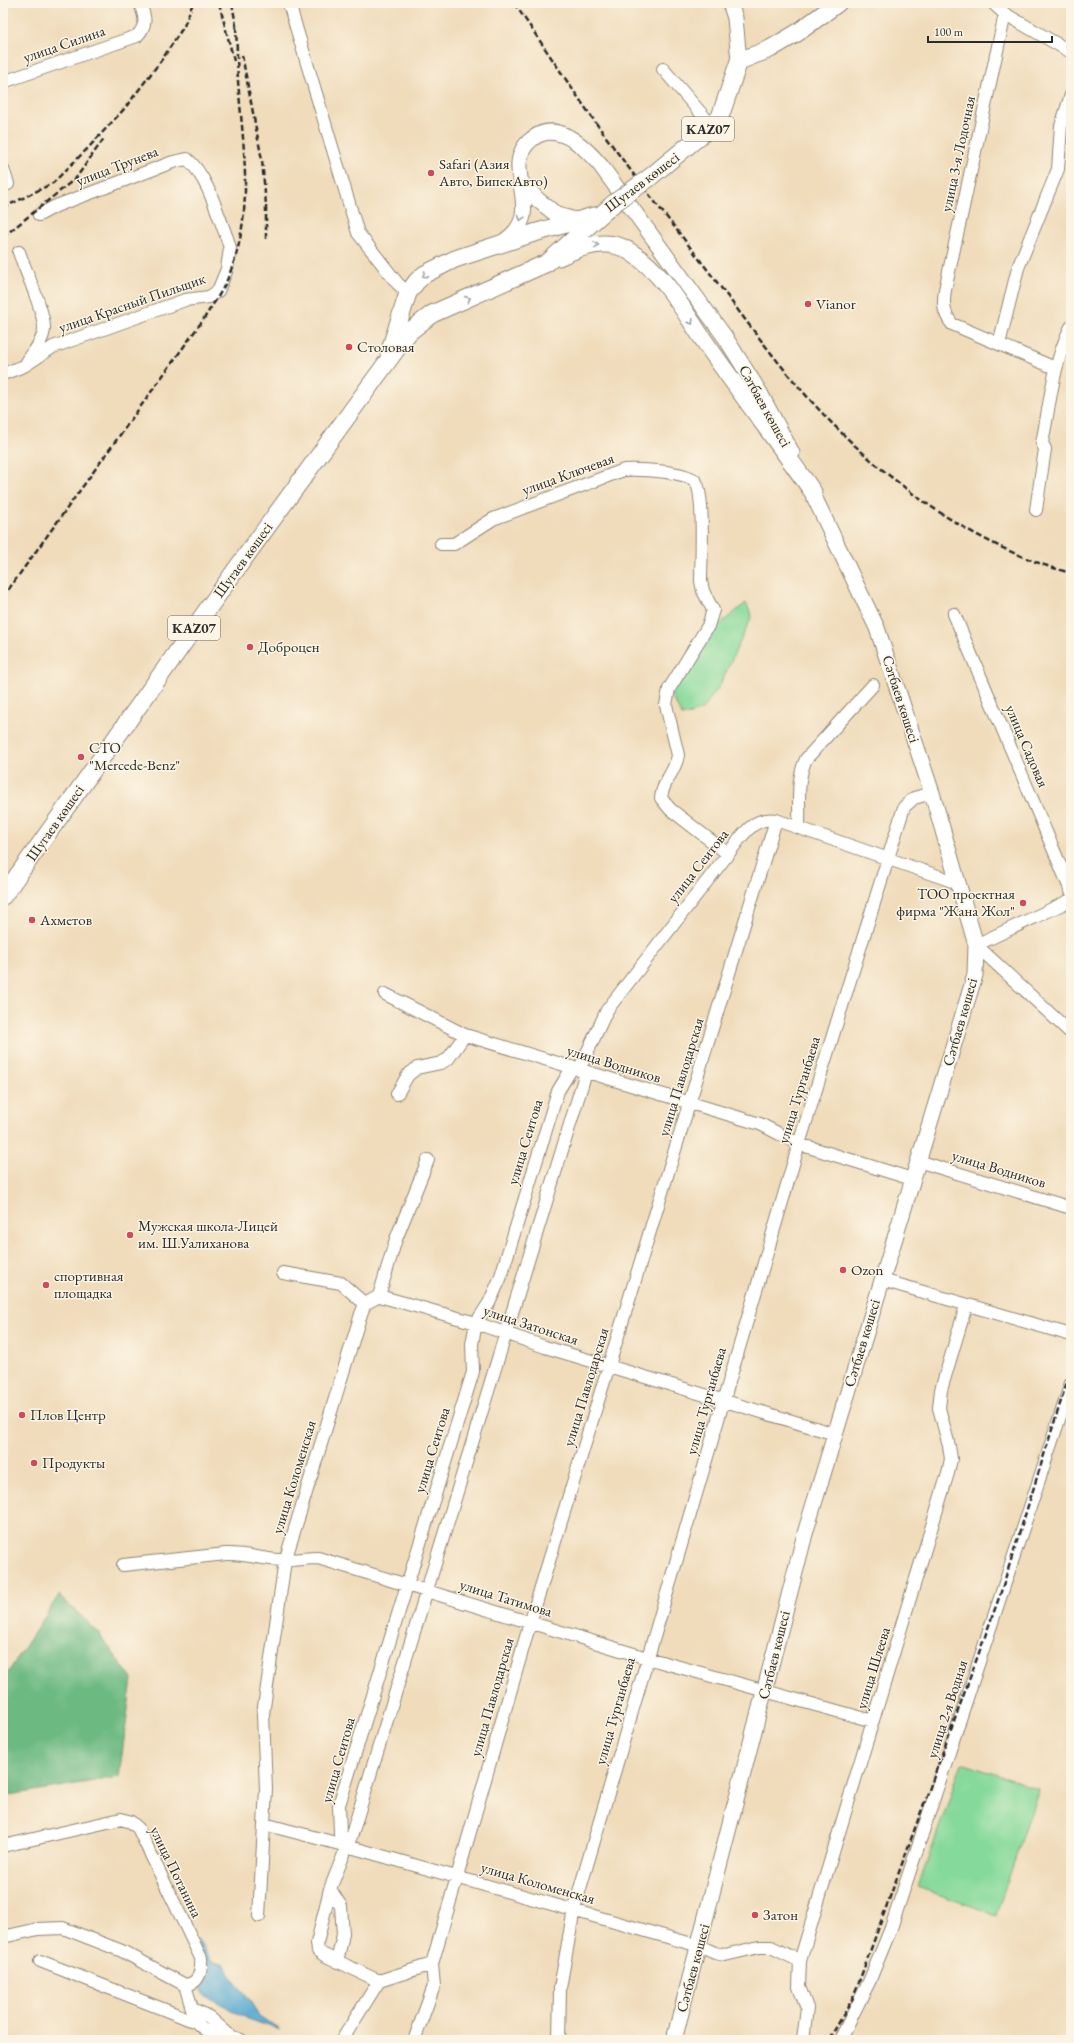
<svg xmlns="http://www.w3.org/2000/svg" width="1074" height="2043" viewBox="0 0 1074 2043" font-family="'EB Garamond',serif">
  <rect width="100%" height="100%" fill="#fcf5e5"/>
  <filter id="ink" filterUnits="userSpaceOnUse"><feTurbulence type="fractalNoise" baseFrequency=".025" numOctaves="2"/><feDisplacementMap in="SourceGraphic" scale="8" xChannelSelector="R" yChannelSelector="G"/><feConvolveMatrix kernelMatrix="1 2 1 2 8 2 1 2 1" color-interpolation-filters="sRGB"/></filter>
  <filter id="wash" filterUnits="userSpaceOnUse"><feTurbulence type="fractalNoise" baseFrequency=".012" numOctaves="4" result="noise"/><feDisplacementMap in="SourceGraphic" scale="16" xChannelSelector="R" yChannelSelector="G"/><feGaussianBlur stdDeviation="0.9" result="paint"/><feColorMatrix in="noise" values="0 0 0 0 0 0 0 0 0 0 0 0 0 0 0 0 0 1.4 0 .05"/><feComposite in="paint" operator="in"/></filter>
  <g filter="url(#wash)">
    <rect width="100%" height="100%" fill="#f0dcbb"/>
    <!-- green -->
    <path fill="#85d99a" stroke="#588262" d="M746,603L752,616L719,687L701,711L682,716L670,693L704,637Z
      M962,1763L1039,1789L996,1915L918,1887Z"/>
    <!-- forest -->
    <path fill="#6cb982" stroke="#4c7256" d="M59,1595L98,1632L132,1679L119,1777L3,1796V1680Z"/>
    <!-- water -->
    <path fill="#57a9d2" stroke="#416a7e" d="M197,1938L211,1961L225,1965L235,1982L248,1997L258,2015L280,2030L248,2019L203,1994L199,1983Z"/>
  </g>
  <g filter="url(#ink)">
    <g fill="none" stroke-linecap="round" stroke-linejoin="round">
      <defs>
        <path id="minor" d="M993,3L1005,14L1071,52
          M290,7L358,233L398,284L408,293
          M1005,14L945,290C943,304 943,312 952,324L1055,368
          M663,69L712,126
          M3,82L137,36C148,24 145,17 140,3
          M3,169L8,184
          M19,252C25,270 45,312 44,329C43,342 33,352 27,362
          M999,344L1018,268L1058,169L1061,126L1071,95
          M3,374L24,366L53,347L185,300L209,297L218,291L227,269L230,248L227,238C218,215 207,175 187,159L173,162L56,206L39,215
          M1036,510L1045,449L1042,443C1050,404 1053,363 1071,327
          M441,544H454L493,519L624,470C637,469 688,471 696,482C705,497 701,561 701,581L703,591L713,610L708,626L669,689L666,705L678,755C676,771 662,782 661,798L670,809L728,854
          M954,614L1071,891
          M799,828C800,805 796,780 806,759L873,685
          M1071,900L976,945L1071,1033
          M385,994L465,1035L760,1124L799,1144L912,1179
          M579,1070L607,1010L728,854C741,838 752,816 776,820L958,883
          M397,1094L408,1075L417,1068L441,1063L448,1059L465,1035
          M918,1161L1071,1208
          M283,1273L341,1283L365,1304
          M882,1280L1071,1335
          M379,1296L476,1323L545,1347L835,1434
          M123,1565L226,1554C247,1553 267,1561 286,1560C297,1560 307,1558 318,1558L647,1658L873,1721
          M264,1824L347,1846L699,1946L715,1953L725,1955L759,1947H771L800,1961
          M3,1846L121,1819L131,1822L138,1828L201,1958C202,1971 199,1984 185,1985L196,2022L40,1961
          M347,1846L340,1834L339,1805L473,1372L472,1344L476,1323L489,1303L500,1279L558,1091L572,1068
          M330,1889L341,1906L343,1934L337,1962
          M259,1916L266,1789L263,1714L285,1561L361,1314L365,1304L379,1296L396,1239L428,1160
          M3,1937L38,1929L63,1928L122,1951L185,1985
          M379,1981L324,1955L318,1951L317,1943L330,1889L352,1834L586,1072
          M193,2009L209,2017L229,2035
          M196,2022C212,2039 222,2032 241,2040
          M415,2038L434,1986L432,1964
          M342,2040L379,1981L432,1964L530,1623L776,820
          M559,2040L560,1988L574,1909L799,1144L904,807L914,798L932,793
          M803,2040L807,2008L799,1987L800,1961L948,1473L951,1459L949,1446L939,1408L941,1390L966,1306
          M840,2040L869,1982L891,1928L1071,1383"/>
        <path id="major" d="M730,3L735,18L739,61
          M522,183L538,200L557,215L579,221
          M502,243C512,236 521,228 523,215C526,197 518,180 519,163C520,153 524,145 532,139C557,119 585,147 601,166L725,337L760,393L792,453
          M674,2040L806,1530L975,975L976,945L932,793L877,628L807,482"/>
        <path id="highway" d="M649,178L712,126L720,117L739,61L770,49L797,33L838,3
          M559,257C579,247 608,237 629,251C665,273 683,311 707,345C742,395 778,443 813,492
          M389,353L408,293L417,281L425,274L455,259L534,233L594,216
          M3,896L237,568L409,332L432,314L547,263L613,204"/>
      </defs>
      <!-- minor casing -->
      <use href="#minor" stroke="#8e8473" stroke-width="14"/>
      <!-- major casing -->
      <use href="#major" stroke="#8e8473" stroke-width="17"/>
      <!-- highway casing -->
      <use href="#highway" stroke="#8e8473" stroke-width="19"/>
      <!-- minor -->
      <use href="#minor" stroke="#fff" stroke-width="12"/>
      <!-- major -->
      <use href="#major" stroke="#fff" stroke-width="15"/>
      <!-- highway -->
      <use href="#highway" stroke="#fff" stroke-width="17"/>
      <!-- rail -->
      <path stroke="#2b2b2b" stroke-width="2.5" stroke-dasharray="6 3" stroke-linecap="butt" d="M219,3L234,61
        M232,3L237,31
        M514,3C546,49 576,96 609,141C639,183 672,223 703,264C743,316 781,370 826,417C891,485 979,549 1071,573
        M242,55L262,160L266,205V239
        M3,208L53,183L89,147L125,108L163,58L184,26L193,3
        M3,237L76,178L105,137
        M3,597L203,320C213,304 225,288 231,270C254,210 243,144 238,81C237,63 237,45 236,27
        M829,2040L853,1998L952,1727L1000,1595L1071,1369"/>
      <defs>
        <path id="highway-bridge" d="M613,204L649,178"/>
      </defs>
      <!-- highway-bridge casing -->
      <use href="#highway-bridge" stroke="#8e8473" stroke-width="19" stroke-linecap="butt"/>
      <!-- highway-bridge -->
      <use href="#highway-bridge" stroke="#fff" stroke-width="17"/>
    </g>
    <!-- one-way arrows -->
    <defs><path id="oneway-chevron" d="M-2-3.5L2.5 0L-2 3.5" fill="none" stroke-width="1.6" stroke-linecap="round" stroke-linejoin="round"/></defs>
    <g stroke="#a0a0a0">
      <use href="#oneway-chevron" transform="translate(521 218) rotate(107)"/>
      <use href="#oneway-chevron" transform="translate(596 245) rotate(-4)"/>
      <use href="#oneway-chevron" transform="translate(425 275) rotate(145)"/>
      <use href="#oneway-chevron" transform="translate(468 299) rotate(-24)"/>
      <use href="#oneway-chevron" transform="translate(691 322) rotate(56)"/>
    </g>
  </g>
  <!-- markers -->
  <g fill="#d1495b" stroke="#fcf5e5" stroke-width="1.5">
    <circle cx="431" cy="173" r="4"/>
    <circle cx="808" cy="304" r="4"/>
    <circle cx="349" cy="347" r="4"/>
    <circle cx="250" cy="647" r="4"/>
    <circle cx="81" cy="757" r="4"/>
    <circle cx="1023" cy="903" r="4"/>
    <circle cx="32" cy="920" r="4"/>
    <circle cx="130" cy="1235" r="4"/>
    <circle cx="843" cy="1270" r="4"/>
    <circle cx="46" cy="1285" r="4"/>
    <circle cx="22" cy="1415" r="4"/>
    <circle cx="34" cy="1463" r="4"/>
    <circle cx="755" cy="1915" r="4"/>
  </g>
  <g text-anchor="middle" stroke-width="3" stroke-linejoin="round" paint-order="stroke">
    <!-- shield labels -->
    <g fill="#fcf5e5" stroke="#6a6863" stroke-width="1">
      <rect x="682" y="117" width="52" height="24" rx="3"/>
      <rect x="168" y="616" width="52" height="24" rx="3"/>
    </g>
    <g font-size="14" font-weight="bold" fill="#2b2b2b">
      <text x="708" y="134">KAZ07</text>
      <text x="194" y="633">KAZ07</text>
    </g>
    <!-- street labels -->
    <g font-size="15" fill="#2b2b2b" stroke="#fcf5e5">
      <text transform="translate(64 44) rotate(-19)" y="5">улица Силина</text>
      <text transform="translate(958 154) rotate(-78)" y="5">улица 3-я Лодочная</text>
      <text transform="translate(117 166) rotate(-21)" y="5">улица Трунева</text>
      <text transform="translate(642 182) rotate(-37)" y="5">Шугаев көшесі</text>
      <text transform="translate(132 303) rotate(-19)" y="5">улица Красный Пильщик</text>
      <text transform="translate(765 406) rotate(61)" y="5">Сәтбаев көшесі</text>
      <text transform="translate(568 474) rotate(-20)" y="5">улица Ключевая</text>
      <text transform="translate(243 560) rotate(-54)" y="5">Шугаев көшесі</text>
      <text transform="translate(901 699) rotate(72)" y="5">Сәтбаев көшесі</text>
      <text transform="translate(1027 746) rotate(67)" y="5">улица Садовая</text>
      <text transform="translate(55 823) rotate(-55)" y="5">Шугаев көшесі</text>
      <text transform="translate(698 866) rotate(-52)" y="5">улица Сеитова</text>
      <text transform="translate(960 1022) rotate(-74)" y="5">Сәтбаев көшесі</text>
      <text transform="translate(614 1064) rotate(17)" y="5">улица Водников</text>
      <text transform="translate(681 1077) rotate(-73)" y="5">улица Павлодарская</text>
      <text transform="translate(799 1090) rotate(-73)" y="5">улица Турганбаева</text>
      <text transform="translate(525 1142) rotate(-73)" y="5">улица Сеитова</text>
      <text transform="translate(999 1169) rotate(17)" y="5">улица Водников</text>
      <text transform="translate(531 1325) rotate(18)" y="5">улица Затонская</text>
      <text transform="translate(862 1343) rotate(-73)" y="5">Сәтбаев көшесі</text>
      <text transform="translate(586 1387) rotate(-73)" y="5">улица Павлодарская</text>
      <text transform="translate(706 1401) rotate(-74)" y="5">улица Турганбаева</text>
      <text transform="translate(432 1450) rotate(-73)" y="5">улица Сеитова</text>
      <text transform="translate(294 1477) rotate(-73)" y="5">улица Коломенская</text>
      <text transform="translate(506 1598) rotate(17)" y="5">улица Татимова</text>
      <text transform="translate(774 1655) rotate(-76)" y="5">Сәтбаев көшесі</text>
      <text transform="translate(873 1668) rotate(-73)" y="5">улица Шлеева</text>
      <text transform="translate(492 1697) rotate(-74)" y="5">улица Павлодарская</text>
      <text transform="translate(947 1709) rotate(-72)" y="5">улица 2-я Водная</text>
      <text transform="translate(615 1711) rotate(-74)" y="5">улица Турганбаева</text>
      <text transform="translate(338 1760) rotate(-74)" y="5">улица Сеитова</text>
      <text transform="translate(176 1872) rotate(64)" y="5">улица Потанина</text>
      <text transform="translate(538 1883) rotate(16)" y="5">улица Коломенская</text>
      <text transform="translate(693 1968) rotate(-75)" y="5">Сәтбаев көшесі</text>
    </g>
    <!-- poi labels -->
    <g font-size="15" fill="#2b2b2b" stroke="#fcf5e5" text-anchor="start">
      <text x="439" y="169">Safari (Азия<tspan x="439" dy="17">Авто, БипекАвто)</tspan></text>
      <text x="816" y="309">Vianor</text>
      <text x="357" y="352">Столовая</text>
      <text x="258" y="652">Доброцен</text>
      <text x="89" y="753">СТО<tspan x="89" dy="17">"Mercede-Benz"</tspan></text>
      <text x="1015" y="899" text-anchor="end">ТОО проектная<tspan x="1015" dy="17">фирма "Жана Жол"</tspan></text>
      <text x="40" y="925">Ахметов</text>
      <text x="138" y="1231">Мужская школа-Лицей<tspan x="138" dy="17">им. Ш.Уалиханова</tspan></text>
      <text x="851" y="1275">Ozon</text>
      <text x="54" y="1281">спортивная<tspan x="54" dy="17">площадка</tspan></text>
      <text x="30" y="1420">Плов Центр</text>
      <text x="42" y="1468">Продукты</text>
      <text x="763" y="1920">Затон</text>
    </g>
  </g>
  <!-- margin -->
  <rect width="1074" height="2043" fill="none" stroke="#fcf5e5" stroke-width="16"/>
  <!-- scale -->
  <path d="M928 36v6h124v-6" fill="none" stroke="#2b2b2b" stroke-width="2"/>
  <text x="934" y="36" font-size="12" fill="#2b2b2b" stroke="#fcf5e5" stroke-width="3" paint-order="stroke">100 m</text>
</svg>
